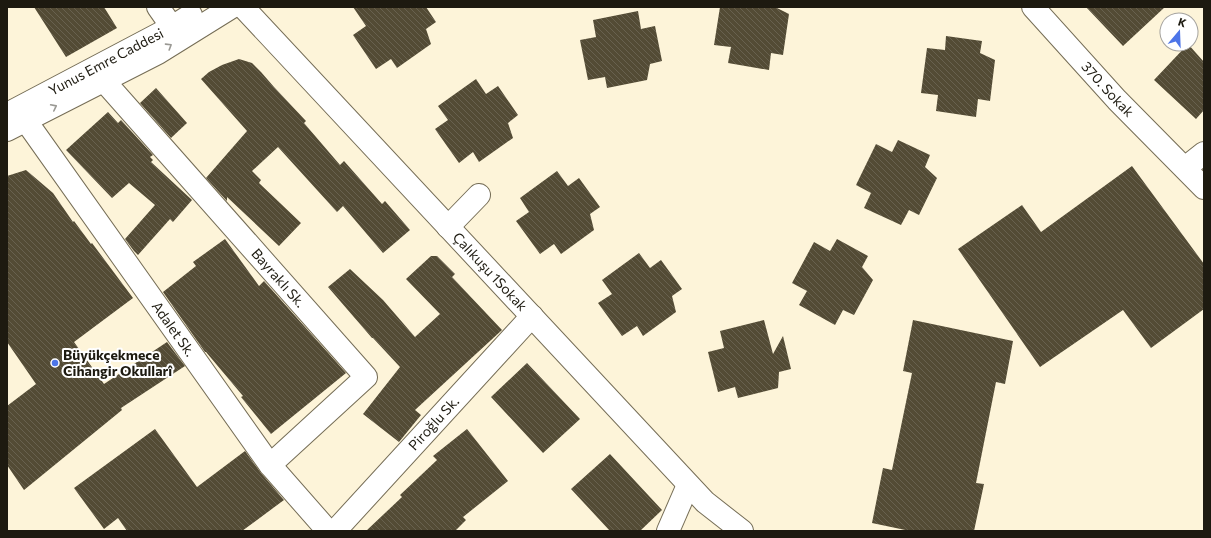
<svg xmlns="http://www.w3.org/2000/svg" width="1211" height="538" viewBox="0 0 1211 538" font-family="Commissioner,sans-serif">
  <defs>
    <pattern id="building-back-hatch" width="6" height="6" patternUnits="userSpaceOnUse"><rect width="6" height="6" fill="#534b35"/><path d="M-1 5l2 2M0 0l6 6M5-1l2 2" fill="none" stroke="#68614f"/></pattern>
  </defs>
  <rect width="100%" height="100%" fill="#fdf4d9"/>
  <!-- building -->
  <path fill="url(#building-back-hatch)" d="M34,7H104L117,28L66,57Z
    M353,7H426L436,22L426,29L431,44L397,68L391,59L376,69L353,35L366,26Z
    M720,7H775L789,14L783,55L771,53L769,70L728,63L731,47L714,45Z
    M1086,7H1165L1123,46Z
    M638,11L641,29L655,26L662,61L650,64L647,80L607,88L605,77L588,80L580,40L596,37L593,20Z
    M946,36L982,41L980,53L995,60L990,101L978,99L976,117L936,111L938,95L921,93L927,48L945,50Z
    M1188,44L1204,62V110L1196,119L1154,80Z
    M239,59L252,63L261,72L274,87L306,121L304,123L340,165L344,161L382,204L385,201L410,230L383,253L343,206L337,212L278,147L252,171L261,180L259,183L301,223L279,246L227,197V201L206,178L247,131L201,79L209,72L222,65Z
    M476,79L486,94L498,86L518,115L508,123L513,138L479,162L473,152L459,163L435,129L448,120L438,106Z
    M156,88L187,123L171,138L140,103Z
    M108,112L118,123L121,120L153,155L150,157L153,160L151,162L192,200L173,222L170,219L138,255L134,251L125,239L155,205L129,183L112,198L66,150Z
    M898,140L930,155L925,167L937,178L919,215L909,210L901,225L864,208L871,193L856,185L876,144L892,152Z
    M1132,166L1204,264V309L1151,348L1123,310L1040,367L958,249L1022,205L1041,232Z
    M26,170L53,193L73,222L74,221L91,244L92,243L133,298L74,342L104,384L167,342L185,366L121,408L122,410L24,490L7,465V406L36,384L7,342V176Z
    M557,171L568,186L579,178L600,207L590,214L594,230L561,254L554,244L540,254L516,221L529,212L520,198Z
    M225,239L259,286L264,281L346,373L271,434L241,397L243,396L206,352H205L163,292L196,266L193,262Z
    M837,239L868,256L862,267L873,280L854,315L843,310L835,325L799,305L807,291L792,283L814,242L830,251Z
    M639,253L650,268L661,260L682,289L672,296L676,312L643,336L637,326L622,336L598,303L612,294L602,280Z
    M431,256H437L455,274L452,277L502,330L415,410L421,415L399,442L363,414L400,367L373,338H372L328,287L350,269L383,300L415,337L440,314L406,279Z
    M764,320L773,354L783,336L791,369L779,372L778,388L738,398L735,387L718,392L708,352L724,348L720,331Z
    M913,320L1013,341L1005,384L996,382L976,483L984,484L974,531H910L872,523L883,468L892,470L912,373L903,371Z
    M527,363L580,419L543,453L491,397Z
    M155,429L197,487L245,451L261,473L284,500L242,531H127L118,518L104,529L74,488Z
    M467,429L508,481L463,517L466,520L455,531H366L402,497L400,495L437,460L433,456Z
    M610,454L662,510L640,531H610L571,489Z"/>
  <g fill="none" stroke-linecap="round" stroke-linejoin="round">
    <defs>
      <g id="minor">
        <path d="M158,7L172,27"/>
        <path id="s1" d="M243,7L705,502L742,531"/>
        <path id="s2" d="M1033,7L1117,100L1204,188"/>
        <path id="s3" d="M104,81L366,377L270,465"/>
        <path id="s4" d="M26,121L270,465L328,531"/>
        <path d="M1185,168L1204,153"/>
        <path d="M448,227L479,195"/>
        <path id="s5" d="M335,531L532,316"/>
        <path d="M668,531L688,485"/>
      </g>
      <g id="major">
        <path id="s6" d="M7,114L172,27L191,15"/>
        <path d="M7,130L158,53L232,7"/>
      </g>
    </defs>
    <!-- minor casing -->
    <use href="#minor" stroke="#756d56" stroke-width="24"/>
    <!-- major casing -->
    <use href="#major" stroke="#756d56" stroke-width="24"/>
    <!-- minor -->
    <use href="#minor" stroke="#fff" stroke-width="22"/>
    <!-- major -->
    <use href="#major" stroke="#fff" stroke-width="22"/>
  </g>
  <!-- one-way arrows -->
  <defs><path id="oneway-chevron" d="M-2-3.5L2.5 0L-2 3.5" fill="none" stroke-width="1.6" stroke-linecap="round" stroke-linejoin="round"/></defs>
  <g stroke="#999893">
    <use href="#oneway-chevron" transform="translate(169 46) rotate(-32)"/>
    <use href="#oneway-chevron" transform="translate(54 107) rotate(-27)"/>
  </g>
  <!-- markers -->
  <circle fill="#4d75e8" stroke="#fff" stroke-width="1.5" cx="55" cy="363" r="4"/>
  <g text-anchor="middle" stroke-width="4" stroke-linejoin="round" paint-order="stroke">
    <!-- street labels -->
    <g font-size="14" fill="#1d1a10" stroke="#fff">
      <text dy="5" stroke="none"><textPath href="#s6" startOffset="112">Yunus Emre Caddesi</textPath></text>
      <text dy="5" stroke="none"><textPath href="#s2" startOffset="111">370. Sokak</textPath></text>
      <text dy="5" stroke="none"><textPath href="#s1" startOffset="362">Çalıkuşu 1Sokak</textPath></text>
      <text dy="5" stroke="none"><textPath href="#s3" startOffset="263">Bayraklı Sk.</textPath></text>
      <text dy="5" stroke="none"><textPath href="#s4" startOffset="255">Adalet Sk.</textPath></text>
      <text dy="5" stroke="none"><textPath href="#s5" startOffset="146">Piroğlu Sk.</textPath></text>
    </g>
    <!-- poi labels -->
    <g font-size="14" font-weight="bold" fill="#1d1a10" stroke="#fff" text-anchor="start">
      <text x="63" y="360">Büyükçekmece<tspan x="63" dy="16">Cihangir Okullarî</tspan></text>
    </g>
  </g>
  <!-- border -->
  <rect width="1211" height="538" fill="none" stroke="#1d1a10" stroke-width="16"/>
  <!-- north arrow -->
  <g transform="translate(1179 32) rotate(19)"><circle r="19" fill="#ffffff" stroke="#a5a39f"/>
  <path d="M0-3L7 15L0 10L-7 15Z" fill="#4d75e8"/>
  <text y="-6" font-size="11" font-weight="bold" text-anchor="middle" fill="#1d1a10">K</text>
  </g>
</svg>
